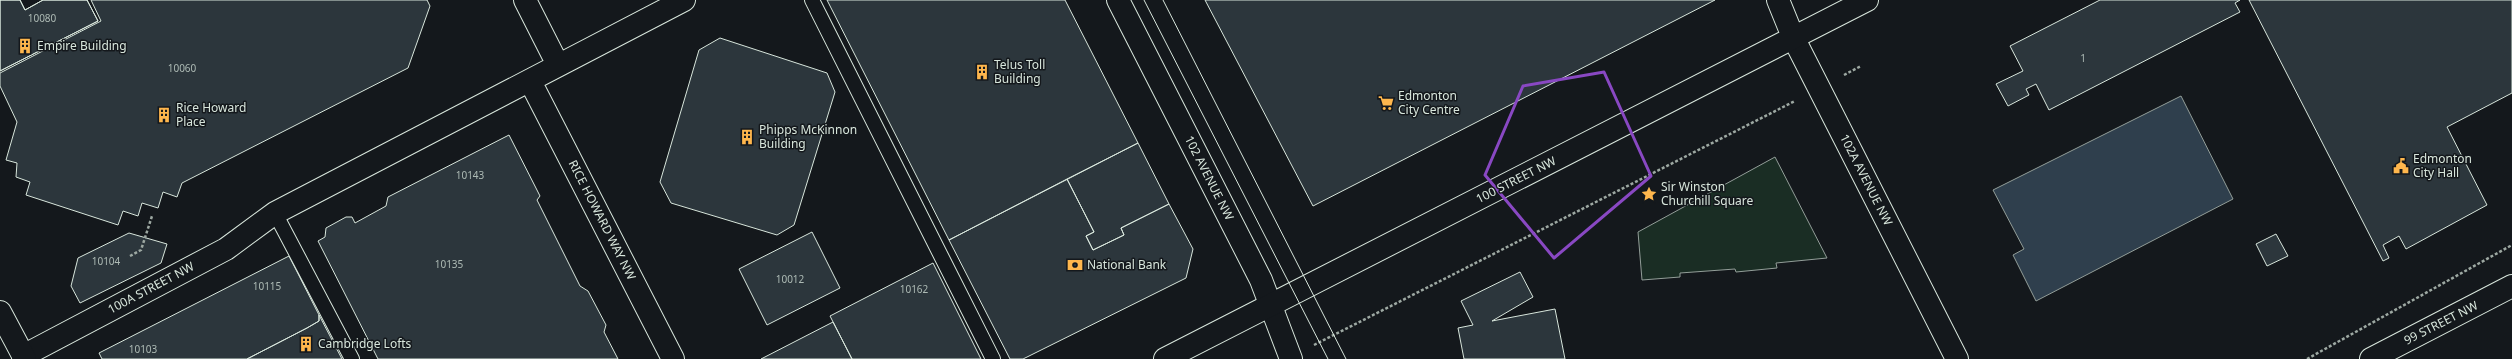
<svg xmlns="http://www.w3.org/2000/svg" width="2512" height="359" viewBox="0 0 2512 359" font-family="'Noto Sans',sans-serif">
  <rect width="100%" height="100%" fill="#14181c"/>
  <!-- green -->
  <path fill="#1a2d24" stroke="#939e99" d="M1775,157L1827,258L1776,263L1777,268L1736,272L1735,269L1680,273V277L1642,280L1638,232Z"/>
  <!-- water -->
  <path fill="#2f3f4d" stroke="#939e99" d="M2181,96L2233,199L2036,301L2013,255L2024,249L1993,190Z"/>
  <!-- building -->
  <path fill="#2c363c" stroke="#d8e6dc" d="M0,0H20L25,10L43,0H87L98,21L0,71Z
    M0,0H20L25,10L43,0H87L98,21L0,71Z
    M91,0H427L430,6L408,68L182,183L177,197L163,192L158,208L142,203L138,216L123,211L118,225L26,195L30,182L16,177L17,163L6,160L17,122L0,86V73L101,21Z
    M827,0H1065L1138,143L949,240Z
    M1205,0H1715L1313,206Z
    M2100,0H2240L2235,3L2240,12L2049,110L2036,84L2026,89L2029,95L2008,106L1996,84L2023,71L2010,46Z
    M2249,0H2512V93L2447,127L2487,205L2406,249L2399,236L2383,245L2389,258L2383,261Z
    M720,38L827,73L835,92L794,225L777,235L671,203L660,182L699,50Z
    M509,135L540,196L537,200L580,286L588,291L606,325L604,332L618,359H378L318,241L325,237L326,228L346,217H352L355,223L386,206L388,197Z
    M1138,143L1169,204L1121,228L1124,235L1093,250L1086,236L1094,232L1067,179Z
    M1067,179L1094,232L1086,236L1093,250L1124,235L1121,228L1169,204L1193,249L1186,278L1023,359H1010L949,240Z
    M812,232L840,288L767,325L739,269Z
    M129,233L167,244L161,263L80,303L71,286L78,258Z
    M2276,234L2288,256L2267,266L2256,244Z
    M289,256L319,315V321L307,328L247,359H102L99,353Z
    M933,263L981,359H852L830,316Z
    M1520,272L1533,297L1492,321L1555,309L1565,359H1464L1458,328L1473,325L1461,301Z
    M319,315L342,359H247L307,328L319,321Z
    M833,322L852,359H761Z"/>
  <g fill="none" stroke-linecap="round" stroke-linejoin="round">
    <defs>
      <path id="lane" d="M812,0L993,359
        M275,213L352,359"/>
      <path id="street" d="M525,0L558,65
        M1118,0L1261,280L1291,359
        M1793,37L1957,359
        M530,81L673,359
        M23,356L226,249L275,213L684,0"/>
      <path id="secondary" d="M1778,0L1793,37
        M0,312L25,359
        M1165,359L1867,0
        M2371,359L2512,286"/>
    </defs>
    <!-- lane casing -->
    <use href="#lane" stroke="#d8e6dc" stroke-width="16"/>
    <!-- street casing -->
    <use href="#street" stroke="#d8e6dc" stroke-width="24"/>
    <!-- secondary casing -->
    <use href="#secondary" stroke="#d8e6dc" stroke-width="24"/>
    <!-- path -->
    <path stroke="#9da8a2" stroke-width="2.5" stroke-dasharray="3 2" stroke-linecap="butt" d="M1844,75L1861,66
      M130,256L141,250L152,216
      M1314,345L1795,101
      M2307,359L2512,245"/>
    <!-- lane -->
    <use href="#lane" stroke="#14181c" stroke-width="14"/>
    <!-- street -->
    <use href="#street" stroke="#14181c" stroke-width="22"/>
    <!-- secondary -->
    <use href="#secondary" stroke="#14181c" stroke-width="22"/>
    <!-- tram -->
    <path stroke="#d8e6dc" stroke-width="1" d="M1144,0L1328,359
      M1163,0L1346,359"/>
  </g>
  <!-- marked area -->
  <path fill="none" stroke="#8948c3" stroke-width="3" stroke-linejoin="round" d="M1604,72L1651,176L1554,258L1485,175L1523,86Z"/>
  <!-- icons -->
  <defs>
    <symbol id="building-bare" viewBox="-9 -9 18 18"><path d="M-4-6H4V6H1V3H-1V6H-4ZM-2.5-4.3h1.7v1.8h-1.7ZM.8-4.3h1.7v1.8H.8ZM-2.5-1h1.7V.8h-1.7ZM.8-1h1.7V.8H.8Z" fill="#ffb74d" stroke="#14181c" stroke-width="2.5" paint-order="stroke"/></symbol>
    <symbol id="supermarket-bare" viewBox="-9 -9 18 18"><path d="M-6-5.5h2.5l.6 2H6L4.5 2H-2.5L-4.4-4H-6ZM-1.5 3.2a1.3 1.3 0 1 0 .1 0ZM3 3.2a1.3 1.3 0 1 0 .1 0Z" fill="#ffb74d" stroke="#14181c" stroke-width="2.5" paint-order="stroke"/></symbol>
    <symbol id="civic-bare" viewBox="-9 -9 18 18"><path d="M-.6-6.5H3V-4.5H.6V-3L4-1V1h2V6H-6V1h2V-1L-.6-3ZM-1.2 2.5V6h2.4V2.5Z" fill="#ffb74d" stroke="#14181c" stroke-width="2.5" paint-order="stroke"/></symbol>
    <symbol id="sight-bare" viewBox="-9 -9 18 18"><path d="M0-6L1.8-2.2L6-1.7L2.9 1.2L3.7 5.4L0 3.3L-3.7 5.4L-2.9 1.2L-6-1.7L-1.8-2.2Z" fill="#ffb74d" stroke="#14181c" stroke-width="2.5" paint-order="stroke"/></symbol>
    <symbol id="bank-bare" viewBox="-9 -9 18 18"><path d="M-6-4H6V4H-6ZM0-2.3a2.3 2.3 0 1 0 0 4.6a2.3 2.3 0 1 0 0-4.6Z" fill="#ffb74d" stroke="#14181c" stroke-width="2.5" paint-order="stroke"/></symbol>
  </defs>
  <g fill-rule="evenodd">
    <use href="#building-bare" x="14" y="35" width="22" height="22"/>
    <use href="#building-bare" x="971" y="61" width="22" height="22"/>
    <use href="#supermarket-bare" x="1375" y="92" width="22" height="22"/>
    <use href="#building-bare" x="153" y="104" width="22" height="22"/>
    <use href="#building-bare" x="736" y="126" width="22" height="22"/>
    <use href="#civic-bare" x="2390" y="155" width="22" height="22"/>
    <use href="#sight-bare" x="1638" y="183" width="22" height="22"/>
    <use href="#bank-bare" x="1064" y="254" width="22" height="22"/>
    <use href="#building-bare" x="295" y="333" width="22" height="22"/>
  </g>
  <g text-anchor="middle" stroke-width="3" stroke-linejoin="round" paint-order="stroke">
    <!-- number labels -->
    <g font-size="10" fill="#adbab4">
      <text x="42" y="22">10080</text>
      <text x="2083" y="62">1</text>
      <text x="182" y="72">10060</text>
      <text x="470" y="179">10143</text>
      <text x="106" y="265">10104</text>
      <text x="449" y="268">10135</text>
      <text x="790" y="283">10012</text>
      <text x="267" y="290">10115</text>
      <text x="914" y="293">10162</text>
      <text x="143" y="353">10103</text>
    </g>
    <!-- poi labels -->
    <g font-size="12" fill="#d8e6dc" stroke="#14181c" text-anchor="start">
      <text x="37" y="50">Empire Building</text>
      <text x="994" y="69">Telus Toll<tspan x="994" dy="14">Building</tspan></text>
      <text x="1398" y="100">Edmonton<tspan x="1398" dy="14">City Centre</tspan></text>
      <text x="176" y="112">Rice Howard<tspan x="176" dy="14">Place</tspan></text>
      <text x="759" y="134">Phipps McKinnon<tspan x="759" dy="14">Building</tspan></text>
      <text x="2413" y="163">Edmonton<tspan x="2413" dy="14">City Hall</tspan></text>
      <text x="1661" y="191">Sir Winston<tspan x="1661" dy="14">Churchill Square</tspan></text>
      <text x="1087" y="269">National Bank</text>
      <text x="318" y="348">Cambridge Lofts</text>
    </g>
    <!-- street labels -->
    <g font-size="12" fill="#d8e6dc" stroke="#14181c">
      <text transform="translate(1209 178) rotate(63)" y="4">102 AVENUE NW</text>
      <text transform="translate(1516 180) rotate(-27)" y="4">100 STREET NW</text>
      <text transform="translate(1866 180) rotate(63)" y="4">102A AVENUE NW</text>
      <text transform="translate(602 220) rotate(63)" y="4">RICE HOWARD WAY NW</text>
      <text transform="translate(151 288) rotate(-28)" y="4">100A STREET NW</text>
      <text transform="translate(2441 323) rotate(-27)" y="4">99 STREET NW</text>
    </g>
  </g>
</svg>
